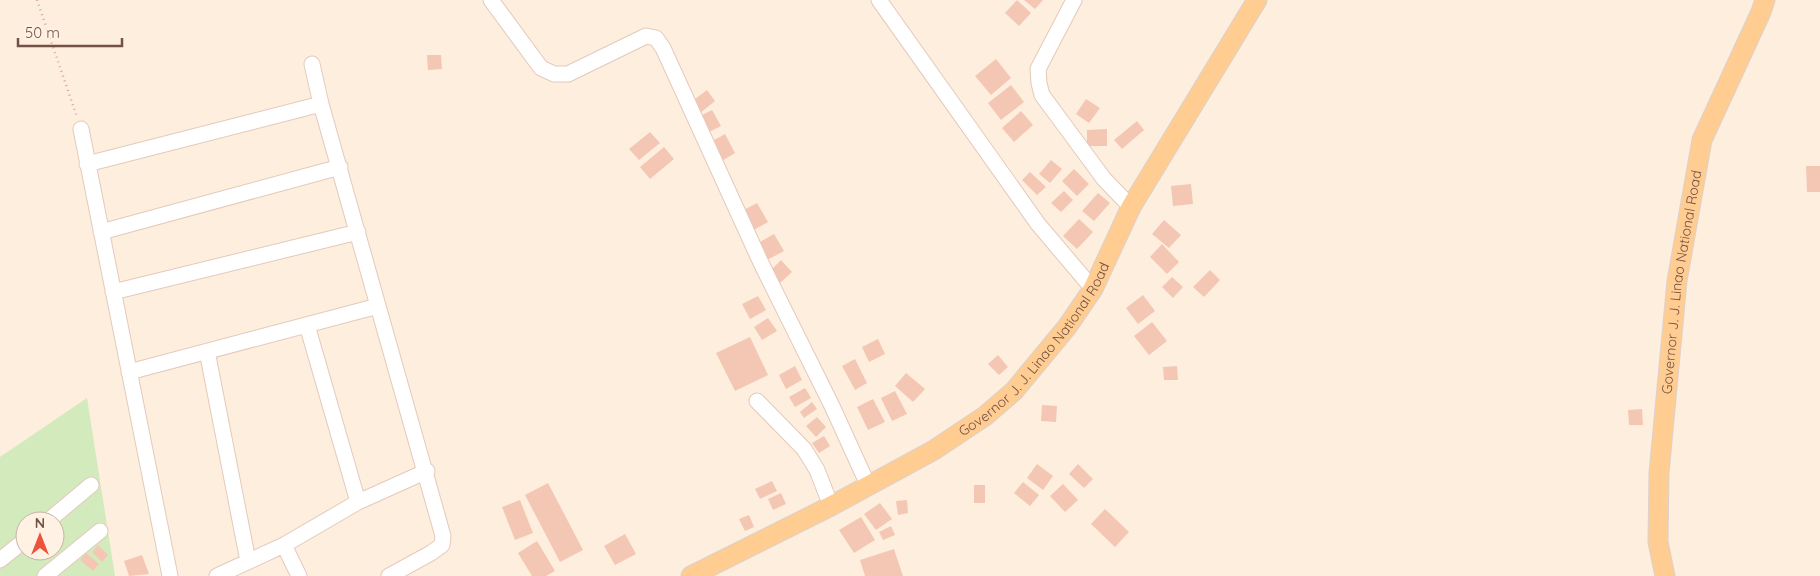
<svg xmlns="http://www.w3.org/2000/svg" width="1820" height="576" viewBox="0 0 1820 576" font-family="Quicksand,sans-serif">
  <rect width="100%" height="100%" fill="#fdeedd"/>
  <!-- green -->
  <path fill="#d3ebbc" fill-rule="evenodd" d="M87,398L115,576H0V457ZM25,521H55V551H25Z"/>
  <!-- building -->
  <path fill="#f4c7b4" d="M1017,0L1031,13L1019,26L1005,13Z
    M1024,0H1043L1035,9Z
    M427,55H441L442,69L428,70Z
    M996,59L1011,78L991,95L975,76Z
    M1011,85L1024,102L1001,120L988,103Z
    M707,90L715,101L700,113L691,102Z
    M1086,99L1100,108L1089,123L1076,114Z
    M712,110L721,126L707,133L698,117Z
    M1021,111L1033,125L1014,142L1002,128Z
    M1137,121L1144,130L1122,149L1114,140Z
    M1107,129V146H1087V130Z
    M650,132L660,143L639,160L629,149Z
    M725,134L735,153L720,162L709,143Z
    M664,147L674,159L650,179L640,167Z
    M1051,160L1062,169L1050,183L1039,174Z
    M1806,166H1820V192H1807Z
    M1074,169L1089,184L1077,196L1062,181Z
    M1030,172L1046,187L1037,195L1022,180Z
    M1191,184L1193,204L1173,206L1171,186Z
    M1064,191L1073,200L1061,212L1051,203Z
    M1098,193L1110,203L1094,221L1082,211Z
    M757,203L768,222L752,231L740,212Z
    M1079,219L1093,232L1077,249L1063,236Z
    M1164,220L1181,235L1169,248L1152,234Z
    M774,234L784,251L767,260L758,243Z
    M1162,244L1179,262L1167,274L1150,257Z
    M781,260L792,272L779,284L769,272Z
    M1210,270L1220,280L1204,297L1193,287Z
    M1172,277L1183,287L1173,298L1162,287Z
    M1143,295L1155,311L1138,324L1126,308Z
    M758,296L766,310L750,319L742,304Z
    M768,318L777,331L762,340L754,327Z
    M1152,322L1167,341L1149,355L1134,336Z
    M750,337L768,375L735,391L716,353Z
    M878,339L885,354L869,362L862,347Z
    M998,355L1008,367L999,375L988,364Z
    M855,359L867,383L855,390L842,366Z
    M795,366L802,380L786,389L779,375Z
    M1177,366L1178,380H1164L1163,367Z
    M906,373L925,389L913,402L895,386Z
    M805,388L811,398L795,407L789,397Z
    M895,391L907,414L892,421L881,398Z
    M873,399L885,422L868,430L857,407Z
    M812,402L817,409L804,418L800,412Z
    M1042,405L1057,406L1056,422L1041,421Z
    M1642,409L1643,425H1629L1628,410Z
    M817,417L826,427L816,437L806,426Z
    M824,436L830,446L819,453L812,443Z
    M1037,464L1053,476L1043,490L1027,478Z
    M1078,464L1093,479L1084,488L1069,474Z
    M772,481L777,491L760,499L755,489Z
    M1023,482L1039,495L1030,506L1014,493Z
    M548,483L583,550L560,562L525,495Z
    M1063,484L1078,500L1065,512L1050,496Z
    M974,485H985V503H974Z
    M781,493L786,504L773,510L768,499Z
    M520,500L533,533L515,540L502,507Z
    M907,500L908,513L898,515L896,501Z
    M880,503L892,519L876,530L864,514Z
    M1105,509L1129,532L1115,547L1091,524Z
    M749,515L754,527L745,531L739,519Z
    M861,517L875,540L854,553L839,530Z
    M891,526L895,535L883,540L879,532Z
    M625,534L636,554L615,565L604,546Z
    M537,541L555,571L546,576H532L518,553Z
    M98,545L108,555L102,562L92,552Z
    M894,549L903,576H865L860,560Z
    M86,553L99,564L93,571L80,560Z
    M142,555L149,574L129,576L124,561Z"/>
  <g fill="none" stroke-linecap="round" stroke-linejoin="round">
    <defs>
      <path id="minor" d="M491,0L541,68L554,74H568L646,36L656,38L663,48L761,263L832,406L868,485
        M879,0L1038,224L1093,289
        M1074,0L1038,69L1039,83L1042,95L1104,179L1131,207
        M312,64L321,104L443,536L442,545L431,553L389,576
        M81,129L170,576
        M87,164L321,104
        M101,232L340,167
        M113,292L358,232
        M307,325L358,502
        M207,351L248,561
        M129,372L378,306
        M757,401L804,449L817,470L831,506
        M48,521L91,485
        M284,545L299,576
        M0,560L25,540
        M45,576L100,531
        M217,576L284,545L358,502L427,471"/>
      <g id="major">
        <path id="s1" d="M691,576L831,506L934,450L985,416L1014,391L1067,327L1093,289L1131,207L1257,0"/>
        <path id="s2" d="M1665,576L1658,542L1659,473L1677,281L1702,140L1761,12L1765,0"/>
      </g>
    </defs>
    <!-- minor casing -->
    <use href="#minor" stroke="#e3cabc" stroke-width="17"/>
    <!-- major casing -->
    <use href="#major" stroke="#dbd2cf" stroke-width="21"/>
    <!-- path -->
    <path stroke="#d8aa97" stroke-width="2.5" stroke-dasharray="1 4" stroke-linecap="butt" d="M37,0L77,117"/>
    <!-- minor -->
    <use href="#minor" stroke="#fff" stroke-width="15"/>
    <!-- major -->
    <use href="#major" stroke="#ffcc92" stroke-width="19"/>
  </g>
  <g text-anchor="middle" stroke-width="4.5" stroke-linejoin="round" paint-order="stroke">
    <!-- street labels -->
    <g font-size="14" fill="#735145" stroke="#fff2e4">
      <text dy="5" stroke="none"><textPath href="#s2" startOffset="296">Governor J. J. Linao National Road</textPath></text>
      <text dy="5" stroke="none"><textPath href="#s1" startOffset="418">Governor J. J. Linao National Road</textPath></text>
    </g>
  </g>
  <!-- north arrow -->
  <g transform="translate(40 536)"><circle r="24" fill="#fff2e4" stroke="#c7b2a4"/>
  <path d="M0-4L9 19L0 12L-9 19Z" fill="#ee523b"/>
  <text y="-8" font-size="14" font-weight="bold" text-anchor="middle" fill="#735145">N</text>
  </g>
  <!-- scale -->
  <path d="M18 38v8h104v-8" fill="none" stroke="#735145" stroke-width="2.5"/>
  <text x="25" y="38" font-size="15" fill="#735145" stroke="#fff2e4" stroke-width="4" paint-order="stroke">50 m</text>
</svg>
